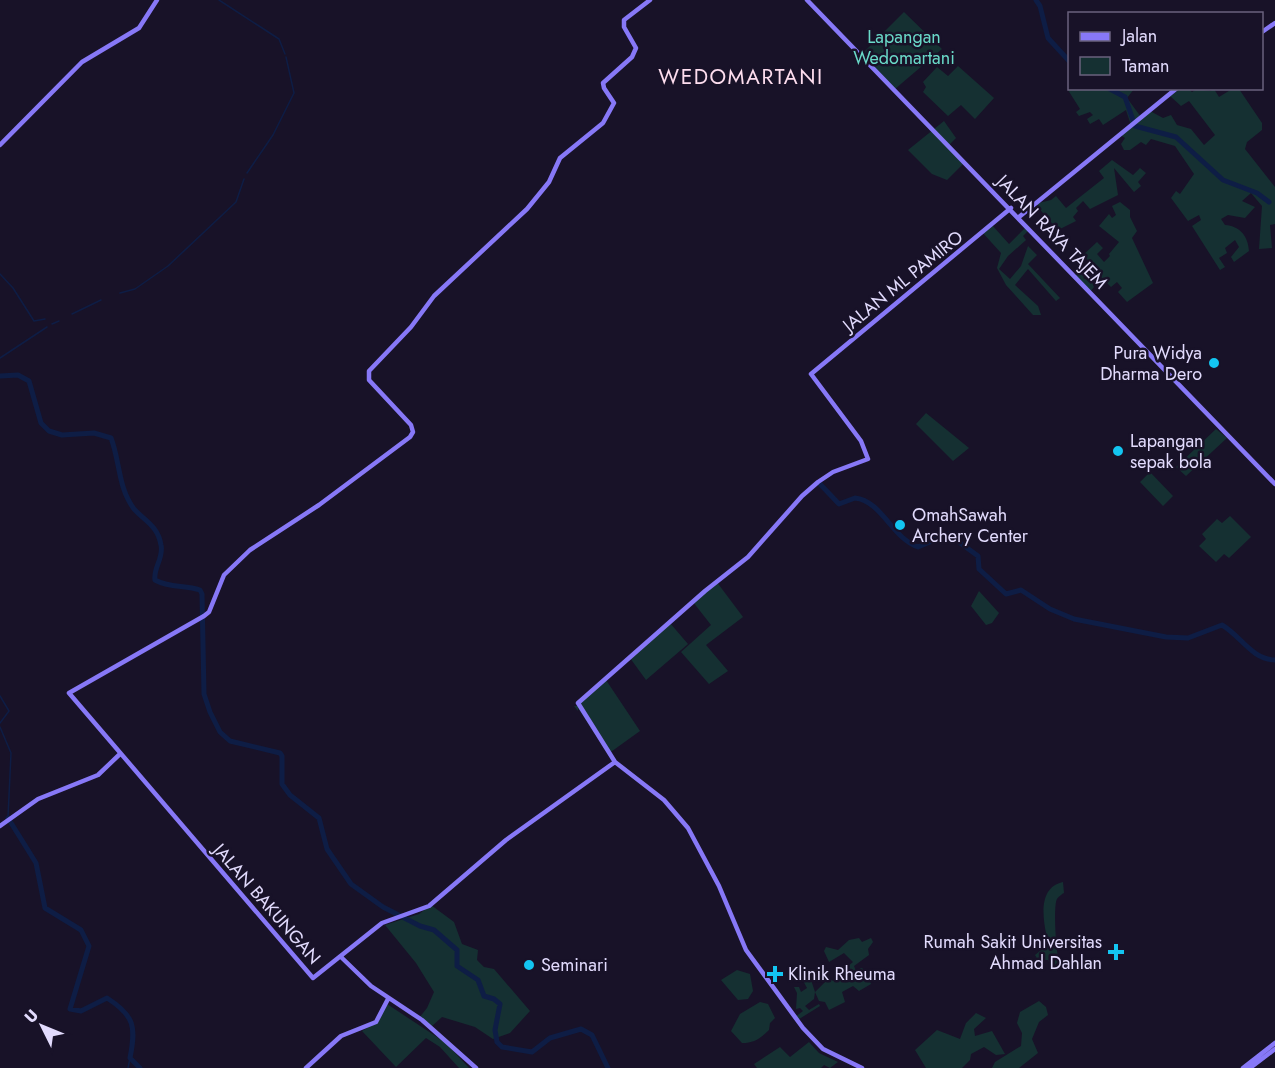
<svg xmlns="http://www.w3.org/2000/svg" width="1275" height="1068" viewBox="0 0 1275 1068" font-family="Jost,sans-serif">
  <rect width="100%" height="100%" fill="#181228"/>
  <!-- green -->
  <path fill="#153032" d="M904,12L942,49L895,89L861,55Z
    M958,66L994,98L975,119L961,105L948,116L923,92L926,87L923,82L937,67L948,76Z
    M1071,88L1134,89L1127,98L1141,117L1150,111L1163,118L1171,115L1177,125L1191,129L1204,145L1215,135L1189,101L1181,106L1170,96L1180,89H1189L1192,92L1197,89L1210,91L1214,89L1219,97L1232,89H1239L1262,123V130L1247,142L1245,149L1275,187V224L1270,225L1272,248L1259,249L1262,206L1251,193L1242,201L1255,207L1245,218L1228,215L1221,219L1225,225C1240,226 1248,236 1249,251L1234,262L1231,257L1239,247L1235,240L1225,248L1227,253L1219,258L1225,267L1220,270L1192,226L1201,220L1199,215L1188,221L1171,198L1176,191L1180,194L1194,174L1175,146L1151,139L1146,145L1141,142L1130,150H1124L1121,144L1125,138L1119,134L1131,125L1126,110L1103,125L1099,119L1090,124L1087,119L1093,115L1090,112L1079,116L1076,112L1080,109L1068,90Z
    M944,121L956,138L948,146L964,163L947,180L932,174L908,150Z
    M1112,160L1133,175L1140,168L1146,173L1138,182L1141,186L1134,192L1114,168L1118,195L1090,209L1083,201L1076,208L1078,211L1073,217L1076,221L1058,230L1035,204L1051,200L1056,196L1066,208L1104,178L1099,171Z
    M1120,202L1130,210V217L1137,231L1132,238L1153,283L1127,302L1118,292L1122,288L1117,282L1111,287L1093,269L1083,278L1092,282L1094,287L1090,292L1074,275L1089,261L1083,255L1097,242L1103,248L1097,254L1104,262L1110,256L1109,254L1119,242L1099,226L1109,214L1112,218L1116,215L1112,206Z
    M992,225L1009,244L1026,227L1029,230L1023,236L1026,240L1008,256L999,269L1010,279L1021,266L1028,246L1037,255L1028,264L1060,298L1056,301L1028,269L1015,285L1038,306L1041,315H1033L1006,285L997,268L1001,253L982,232Z
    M926,413L969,448L953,461L916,424Z
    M1216,429L1227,438L1186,476L1176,467Z
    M1150,472L1173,496L1163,506L1140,482Z
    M1230,516L1251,537L1229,558L1224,554L1216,562L1199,546L1206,539L1202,534L1217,519L1222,523Z
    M716,581L743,617L706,645L728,671L709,684L681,652L711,625L693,602Z
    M979,591L999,613L992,623L986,625L971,606Z
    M670,623L688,644L646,680L630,658Z
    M606,680L640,731L608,754L578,708V711L574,706H577Z
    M1063,882L1064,893C1063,893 1057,898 1057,899C1053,905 1056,954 1059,960L1052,969L1048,960H1038L1035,955L1046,946L1045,942H1041L1046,933C1042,913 1040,887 1063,882Z
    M431,905L454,922L462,944L478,950L477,960L484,967L494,969L530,1011L510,1033L493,1039L475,1027L442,1017L432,1026L419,1018L427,1008L434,992L416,963L385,925L419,914Z
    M859,938L862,942L871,938L873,942L868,949L869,955L854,966L856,971L861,968L866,970L871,984L859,991L853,986L842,992L845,1002L829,1010L825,1002L819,1001L815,992L814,999L805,1006L809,1010L819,1004L820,1006L796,1021L795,1017L803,1011L800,1008L796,1009L797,993L794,987H799L801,992L807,988L799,973L807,968L815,992L829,978L833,981L838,979L840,973L853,962L844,953L829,962L824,951L826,947L838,950L849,940Z
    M737,970L750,974L753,991L748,999L738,1000L721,980Z
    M1039,1001L1046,1007L1048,1015L1039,1022L1032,1039L1038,1053L1019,1068H992L995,1062L1021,1046L1022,1033L1017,1023L1020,1012Z
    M760,1002L768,1004L775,1018L770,1023L769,1030C761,1038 754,1043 742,1043L731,1031L740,1014Z
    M387,1004L446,1043L469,1068H459L440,1047L426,1038L396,1067L362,1031L376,1023Z
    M976,1013L986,1018L974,1029L975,1036L992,1031L1005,1054L996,1055L984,1047L971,1054L970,1060L962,1068H926L915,1050L937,1030L960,1039L966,1023Z
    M809,1042L819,1053L838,1062L830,1068L824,1065L821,1068H757L754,1064L780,1047L790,1057Z"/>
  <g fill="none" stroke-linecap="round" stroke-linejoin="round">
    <!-- stream -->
    <path stroke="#0e1d45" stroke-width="1.5" d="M219,0L279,39L285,54
      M247,173L273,135L294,93L286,57
      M0,274L13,288L34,321L45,319
      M120,293L135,289L168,266L236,202L244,179
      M72,314L101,300
      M52,324L59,321
      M0,358L47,327
      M0,696L9,711L0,723
      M0,727L11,753L8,817
      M128,1068L130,1058"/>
    <!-- river -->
    <path stroke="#0e1d45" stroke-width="5" d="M1036,0L1040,6L1048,38L1070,62
      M1108,88L1125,97L1135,126L1176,137L1223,180L1257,193L1269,202
      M0,376L18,375L29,381L41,423L49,431L62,435L94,433L111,438C120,461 118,488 134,509C145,521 158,526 161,545C164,558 153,568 155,580C169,588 185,585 200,590L202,594L204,694L210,712L220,732L230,741L280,753L282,756V784L290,795L319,818L327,849L351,884L383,907L420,926L434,930L457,950V966L478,980L484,996L494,999L500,1004L495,1030L497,1042L502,1047L532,1052L550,1038L581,1029L592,1035L608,1068
      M820,484L839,504L855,498C882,501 892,538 918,547L948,534L978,556L979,569L1006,594L1021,590L1050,609L1074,619L1166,637L1188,638L1222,625C1241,636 1251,659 1275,660
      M8,818L36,863L45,908L81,930L89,946L70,1009L81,1011L107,998C135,1016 136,1027 130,1058L140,1068"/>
    <!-- secondary -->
    <path stroke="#8778f7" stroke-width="4.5" d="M807,0L1275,484
      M1262,32L1275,23
      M0,145L82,62L139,28L157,0
      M1019,217L1177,88
      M615,762L506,840L429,906L382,923L313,978L69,693L204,616L209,612L224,575L250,550L319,505L410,437L413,432L411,425L369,380V371L411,327L434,296L527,209L549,182L560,158L603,123L614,103L604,88L603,83L632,57L636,48L624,27V20L650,0
      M0,826L38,799L98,775L120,754
      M341,957L371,986L422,1020L476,1068
      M306,1068L341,1036L376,1022L388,999
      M862,1068L823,1049L803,1028L746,950L719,886L688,828L664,800L615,762L578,703L705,591L748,557L802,496L818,482L833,472L868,459L861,441L811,374L1011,208
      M1243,1068L1275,1043
      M1250,1068L1275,1049"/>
  </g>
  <!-- markers -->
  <g fill="#13c5f1" stroke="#181228" stroke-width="2">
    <circle cx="1214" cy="363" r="6"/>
    <circle cx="1118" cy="451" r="6"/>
    <circle cx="900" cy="525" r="6"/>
    <path d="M1113 943h6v6h6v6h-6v6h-6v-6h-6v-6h6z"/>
    <circle cx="529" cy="965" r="6"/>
    <path d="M772 965h6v6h6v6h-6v6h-6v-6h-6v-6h6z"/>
  </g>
  <g text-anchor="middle" stroke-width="5" stroke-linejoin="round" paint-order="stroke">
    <!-- park labels -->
    <g font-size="18" fill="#6adac9" stroke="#181228">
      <text x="904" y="43">Lapangan<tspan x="904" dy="21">Wedomartani</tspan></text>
    </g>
    <!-- street labels -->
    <g font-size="18" fill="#e2dbfd" stroke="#181228">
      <text transform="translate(1052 232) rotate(46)" y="6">JALAN RAYA TAJEM</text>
      <text transform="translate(903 281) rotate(-39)" y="6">JALAN ML PAMIRO</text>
      <text transform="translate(267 904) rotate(49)" y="6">JALAN BAKUNGAN</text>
    </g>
    <!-- poi labels -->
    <g font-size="18" fill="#e2dbfd" stroke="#181228" text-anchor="start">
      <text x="1202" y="359" text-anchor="end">Pura Widya<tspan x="1202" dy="21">Dharma Dero</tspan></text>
      <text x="1130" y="447">Lapangan<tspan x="1130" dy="21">sepak bola</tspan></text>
      <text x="912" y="521">OmahSawah<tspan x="912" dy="21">Archery Center</tspan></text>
      <text x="1102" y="948" text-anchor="end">Rumah Sakit Universitas<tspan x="1102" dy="21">Ahmad Dahlan</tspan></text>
      <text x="541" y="971">Seminari</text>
      <text x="788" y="980">Klinik Rheuma</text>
    </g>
    <!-- quarter labels -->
    <g font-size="21" letter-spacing="1.5" fill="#fdddee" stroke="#181228">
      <text x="741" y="84">WEDOMARTANI</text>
    </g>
  </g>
  <!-- legend -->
  <rect x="1068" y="12" width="195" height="78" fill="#181228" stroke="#69627d" stroke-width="1.5"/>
  <rect x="1080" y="32" width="30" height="9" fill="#8778f7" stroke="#69627d" stroke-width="1.5"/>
  <text x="1122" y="42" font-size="18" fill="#e2dbfd">Jalan</text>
  <rect x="1080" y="57" width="30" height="18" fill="#153032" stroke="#69627d" stroke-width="1.5"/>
  <text x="1122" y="72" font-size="18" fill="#e2dbfd">Taman</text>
  <!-- north arrow -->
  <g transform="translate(42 1026) rotate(313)" stroke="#181228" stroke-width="4.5" paint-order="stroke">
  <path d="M0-4.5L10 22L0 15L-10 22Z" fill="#e2dbfd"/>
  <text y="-9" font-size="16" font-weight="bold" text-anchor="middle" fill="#e2dbfd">U</text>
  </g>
</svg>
